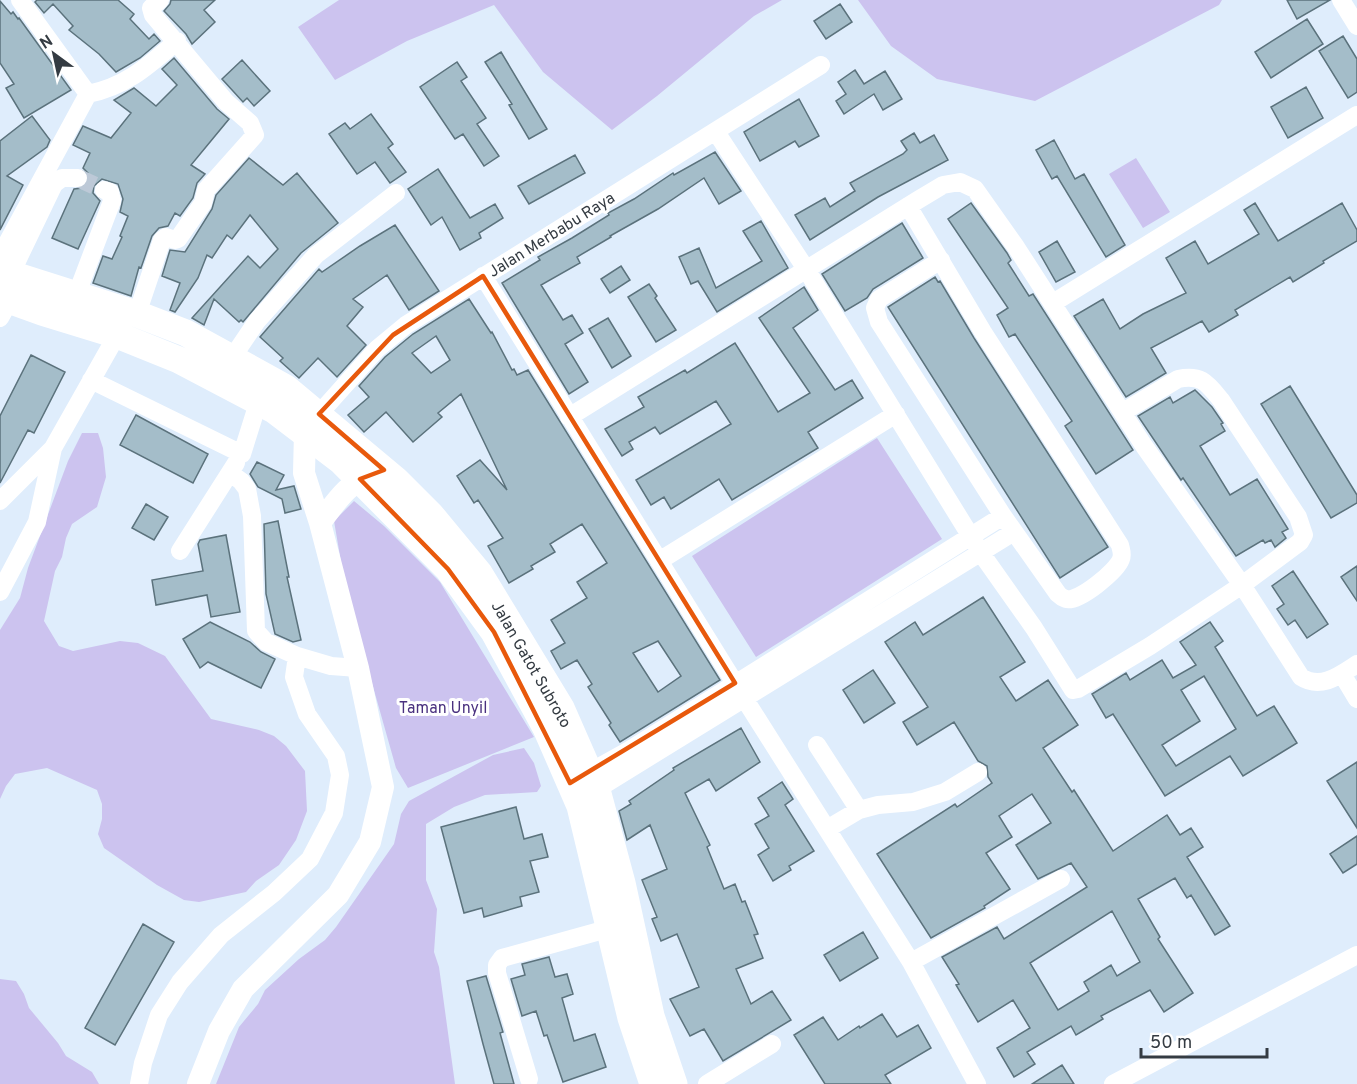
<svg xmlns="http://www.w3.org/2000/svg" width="1357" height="1084" viewBox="0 0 1357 1084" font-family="Overpass,sans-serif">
  <rect width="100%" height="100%" fill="#dfedfc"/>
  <!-- green -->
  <path fill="#ccc3ef" d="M339,0H782L754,16L657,96L612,130L543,72L494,5L407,41L335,80L298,27Z
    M858,0H1222L1219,5L1035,101L937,79L891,46Z
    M1136,158L1170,212L1143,228L1109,174Z
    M82,433H98L103,448L106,477L97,507L72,524L66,538L62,557L55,571L44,621L59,646L73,651L120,641L138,643L165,656L211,719L259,730L274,736L286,746L305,771L307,811L296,840L279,865L256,881L246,892L199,902L184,900L157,885L104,848L98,834L102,819V804L97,790L47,768L15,774L6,786L0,799V630L20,598L28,568L68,461Z
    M877,438L942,539L756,657L692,556Z
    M354,501L384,526L440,582L534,737L408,788L396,768L346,591L334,521Z
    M524,748L534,763L541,786L537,792L485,795L454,807L426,824V880L437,909L434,952L439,967L455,1084H216L239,1027L258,1004L265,990L299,959L325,940L336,927L394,844L401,814L409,801L493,755Z
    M0,979L16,981L24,994L29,1008L58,1043L66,1056L92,1072L99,1084H0Z"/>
  <!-- building -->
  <path fill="#a4bdc9" stroke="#5b727c" stroke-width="1.5" fill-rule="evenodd" d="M37,0H118L134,14L130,19L149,39L154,34L160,41L140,58L116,72L99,54L69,30L73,26L53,4L44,13L35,2Z
    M171,0H215L204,10L215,22L192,44L186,34L164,11L170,4Z
    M1287,0H1330L1297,19Z
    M0,1L11,14L13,12L18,19L19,18L71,90L24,118L6,88L14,84L0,63Z
    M840,4L852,22L826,39L814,21Z
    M1307,19L1323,44L1271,78L1255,52Z
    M1343,36L1357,59V92L1348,98L1319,51Z
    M501,52L547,129L529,139L509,105L512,104L485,62Z
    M174,58L217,109L229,119L191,165L205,174L197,183L193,198L180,216L175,213L168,226L159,228L152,236L141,268L139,267L131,296L93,283L103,256L112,259L122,237L120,236L128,216L120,212L123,199L118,184L102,179L94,186L93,193L100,201L78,249L52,238L74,189L83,188L88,183V173L83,168L90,153L73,145L83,126L111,138L131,113L114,100L134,88L156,106L177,85L162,69Z
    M242,60L270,91L254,106L247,98L243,102L222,79Z
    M457,62L467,77L461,81L486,118L477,124L499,156L484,166L463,134L455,139L420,87Z
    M855,70L864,84L885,71L902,99L883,110L874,94L844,114L836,101L846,94L838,82Z
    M1306,87L1323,118L1288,138L1271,107Z
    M799,99L819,136L799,147L795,141L760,161L744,132Z
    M371,114L393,144L388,148L406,172L390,183L375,162L357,174L329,134L345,123L350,129Z
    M32,116L50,140L47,147L7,176L23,185L0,230V141Z
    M914,133L920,143L934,135L948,160L878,197L810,240L795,215L825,198L830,207L855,191L850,183L903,154L907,150L901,141Z
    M1054,140L1075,179L1084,174L1125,245L1106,257L1057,176L1052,179L1036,150Z
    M715,152L741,191L719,204L704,178L658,209L610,236L611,237L577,257L580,263L541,285L563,320L572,315L583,333L565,344L588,382L569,394L502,283L540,260L538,257L572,238L609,215L608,213L634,199L673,173L674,175Z
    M575,155L585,173L529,204L518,186Z
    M249,158L283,185L297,173L338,223L301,253L243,322L241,320L239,322L214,299L204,325L192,318L248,256L260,268L278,249L250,215L232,239L227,235L212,258L207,255L198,278L175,312L170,310L180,283L162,276L170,250L185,252L212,209L216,195Z
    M438,169L470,218L495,204L503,218L479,233L481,238L460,250L442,217L431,225L408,189Z
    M971,203L1007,253L1011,260L1008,263L1029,296L1033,294L1133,450L1096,474L1065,426L1072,421L1015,334L1009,337L997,315L1008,308L948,219Z
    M1255,203L1278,241L1342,203L1357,230V241L1323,261L1324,263L1293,282L1290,277L1235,310L1238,315L1209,332L1202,321L1151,348L1166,373L1126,397L1074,316L1103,299L1120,329L1143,314L1186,293L1166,258L1195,241L1208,264L1259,234L1244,210Z
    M761,221L788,268L717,312L698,281L691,284L679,257L699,248L716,288L762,261L743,231Z
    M902,223L923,258L873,289L867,298L845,311L822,274Z
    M395,225L439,291L409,310L387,275L353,299L363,307L347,326L366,345L337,377L318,358L299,378L280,361L283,358L260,337L319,269L322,272L360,246Z
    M1057,241L1075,272L1056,282L1039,252Z
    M621,266L630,280L610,293L601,279Z
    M935,277L938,282L940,281L974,338L1108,547L1060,578L888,307Z
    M649,284L657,296L655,298L676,330L656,342L628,297Z
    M804,287L818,310L793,328L835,390L852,380L863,398L808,432L818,448L732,500L719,479L671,509L664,497L651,505L636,480L731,424L716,401L660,434L655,427L629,442L633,449L622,456L605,429L644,407L638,397L685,370L687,373L735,343L778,412L810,393L759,318Z
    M469,299L491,333L492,332L512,370L514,369L517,375L528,370L720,680L620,742L609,725L611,723L588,687L592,684L577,660L561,669L551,651L565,643L551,620L587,598L577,582L607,563L582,524L550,544L555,552L531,566L533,569L509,583L488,546L503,538L478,500L474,503L457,476L480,460L507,490L461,394L438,413L442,417L413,442L386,412L364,432L348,415L369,397L359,386L385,357L413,334ZM436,336L450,360L431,373L412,353ZM658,641L681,676L658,692L633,653Z
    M608,318L631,356L612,368L589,329Z
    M31,355L65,372L34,433L28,430L0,483V416Z
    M1290,386L1357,495V503L1331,518L1261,404Z
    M1195,390L1212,407L1223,423L1221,424L1225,431L1200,446L1230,495L1257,479L1288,529L1282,532L1286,538L1275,547L1271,540L1265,543L1263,540L1236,556L1183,478L1181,480L1138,416L1170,397L1173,403Z
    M136,415L208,454L193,483L120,445Z
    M257,462L284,475L276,490L294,486L301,509L285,513L282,499L258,487L250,474Z
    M146,504L168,517L154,540L132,528Z
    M278,521L289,577H287L301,640L293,642L275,634L266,594L264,524Z
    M226,535L240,612L211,617L207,595L156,605L152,580L203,571L198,544L200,540Z
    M1357,566V601L1341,577Z
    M1293,571L1328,624L1307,638L1295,620L1288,625L1277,609L1284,604L1272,586Z
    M983,597L1025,662L1000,677L1016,701L1048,680L1078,725L1043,748L1072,792L1074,790L1113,851L1167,815L1180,835L1191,828L1203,847L1187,857L1230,926L1215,935L1191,895L1187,898L1175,878L1138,899L1160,937L1158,939L1193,993L1164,1012L1150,990L1101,1016L1103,1019L1076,1035L1071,1026L1027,1052L1035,1064L1014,1077L997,1048L1030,1028L1013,1000L978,1022L956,985L959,984L942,957L997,927L1004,939L1087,887L1071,863L1038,879L1016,845L1051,823L1032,794L999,816L1012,837L986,853L1010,889L984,906L985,908L931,938L877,854L955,804L957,807L992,783L988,777L987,766L978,761L954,722L917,745L903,722L928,707L885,642L915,622L923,635ZM1112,911L1140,962L1117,976L1111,965L1084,982L1089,991L1058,1010L1030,963Z
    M210,622L250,642L261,652L275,659L261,688L208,662L200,668L183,639Z
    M1210,622L1223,641L1215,647L1257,716L1274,706L1297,743L1243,776L1230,756L1165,796L1113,714L1106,718L1092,694L1126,673L1130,680L1162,660L1173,678L1196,665L1180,642ZM1204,676L1236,729L1176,766L1162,745L1200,721L1181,690Z
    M873,670L895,703L864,723L843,690Z
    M741,728L760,762L716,791L709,779L685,793L710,845L707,847L724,889L735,884L742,902L745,901L758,934L754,935L763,958L736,969L751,1004L772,991L791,1020L723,1061L704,1029L690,1036L670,999L699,987L677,934L661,941L652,919L657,917L642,880L667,869L650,825L627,840L619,811L631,804L629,801L674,770L673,768Z
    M1357,762V828L1327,781Z
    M782,782L793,799L785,805L814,851L789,866L791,870L773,881L758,855L769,848L755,824L769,816L758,798Z
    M516,807L524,839L542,834L548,857L530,861L539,892L520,897L522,906L484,917L482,908L464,913L441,827Z
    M1357,836V864L1343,873L1330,854Z
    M143,924L174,942L115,1045L85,1028Z
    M863,932L878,958L840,981L824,955Z
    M549,957L555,977L567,974L573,994L562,998L574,1041L595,1034L606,1067L563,1082L547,1035L544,1036L536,1011L522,1016L511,979L525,975L522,964Z
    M486,976L503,1032L500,1033L514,1084H494L483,1044L467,981Z
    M882,1014L897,1037L918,1025L931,1048L885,1075L891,1084H825L794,1035L823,1017L838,1040L859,1026L860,1028Z
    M1062,1065L1074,1084H1032Z"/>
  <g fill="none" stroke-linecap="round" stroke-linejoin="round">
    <!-- minor-tunnel -->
    <path stroke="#bdc9d7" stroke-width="18" stroke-dasharray="18 9" stroke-linecap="butt" d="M78,178L104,190"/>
    <!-- minor -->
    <path stroke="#fff" stroke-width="18" d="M1341,0L1357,26
      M88,94C127,86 148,66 177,41
      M716,132L806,269L981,553L1034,628L1073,690L1078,689L1150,646L1242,585L1300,542L1304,535L1298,517L1221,400C1207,383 1201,374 1178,379L1123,412
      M908,206L983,332L1120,545C1121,550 1123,554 1121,559C1117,571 1078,603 1066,599C1063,598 1060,596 1058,594L1003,516L879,322L875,308L879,299L941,260
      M0,256L88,94L20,0
      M483,276L744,698L911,962L977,1084
      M6,284L54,184L62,178H78
      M1053,303L1357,115
      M73,304L112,201L110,192L104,190
      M137,314L162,240L166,237L175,240L178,239L203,203L206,190L255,135L250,123L226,102L153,15L151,8L160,0
      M0,318L10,300
      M232,358L257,321L316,255L396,193
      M91,380L242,454L258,403
      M319,414L377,349L406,325L821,65
      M569,417L918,200L943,185L960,182L975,189L1016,247L1144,446L1242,585L1301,677C1321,690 1340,675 1357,664
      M230,473L241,481L247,489L252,516L256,631L266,642L297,656L331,666L358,668
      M0,501L53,448
      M180,551L236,463
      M659,561L896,414
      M0,592L37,522L53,448L117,335
      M1342,674L1357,699
      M817,745L859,810
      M581,777L628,751L1003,516
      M589,794L1014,532
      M827,829L859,810L878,805L913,802L945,792L978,772
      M911,962L1061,879
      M529,1079L497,973V965L502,958L618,926
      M139,1084L143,1063L159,1015L180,982L221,935L274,893L310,859L334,813L340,775L336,756L307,714L294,677L297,656
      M707,1084L772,1044
      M1113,1084L1357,955"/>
    <!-- major -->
    <path stroke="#fff" stroke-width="22" d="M320,523C335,503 350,479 376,474
      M198,1084L219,1031L243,989L338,895L370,842L383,787L358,668L320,523L304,473L305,432L312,423"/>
    <!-- highway -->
    <path stroke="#fff" stroke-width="27" d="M0,267L11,274L137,314L186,333L286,388L396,480L431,515L479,573L561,708L597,790L622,883L651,1016L674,1084
      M0,297L42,312L117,335L179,360L274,410L341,461L448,569L494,632L546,728L580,806L631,1018L653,1084"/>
  </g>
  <!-- marked area -->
  <path fill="none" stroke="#e8590c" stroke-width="4.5" stroke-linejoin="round" d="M483,276L735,683L570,783L494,632L448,569L360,479L384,470L319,414L393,335Z"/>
  <g text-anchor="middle" stroke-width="6" stroke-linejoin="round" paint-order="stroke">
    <!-- street labels -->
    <g font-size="16" fill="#343b42" stroke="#fff">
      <text transform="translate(551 234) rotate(-32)" y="6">Jalan Merbabu Raya</text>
      <text transform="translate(532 664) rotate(60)" y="6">Jalan Gatot Subroto</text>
    </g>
    <!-- park labels -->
    <g font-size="16" fill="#4a317f" stroke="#fff">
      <text x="443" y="713">Taman Unyil</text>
    </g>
  </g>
  <!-- north arrow -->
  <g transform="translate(54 54) rotate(327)" stroke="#ffffff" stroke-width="4.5" paint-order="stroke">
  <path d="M0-4.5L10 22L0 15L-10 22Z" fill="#343b42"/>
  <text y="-9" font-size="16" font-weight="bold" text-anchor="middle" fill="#343b42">N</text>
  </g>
  <!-- scale -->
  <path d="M1141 1048v9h126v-9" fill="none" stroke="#343b42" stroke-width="3"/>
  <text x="1150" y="1048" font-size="18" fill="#343b42" stroke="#ffffff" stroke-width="4.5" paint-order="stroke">50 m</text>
</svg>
